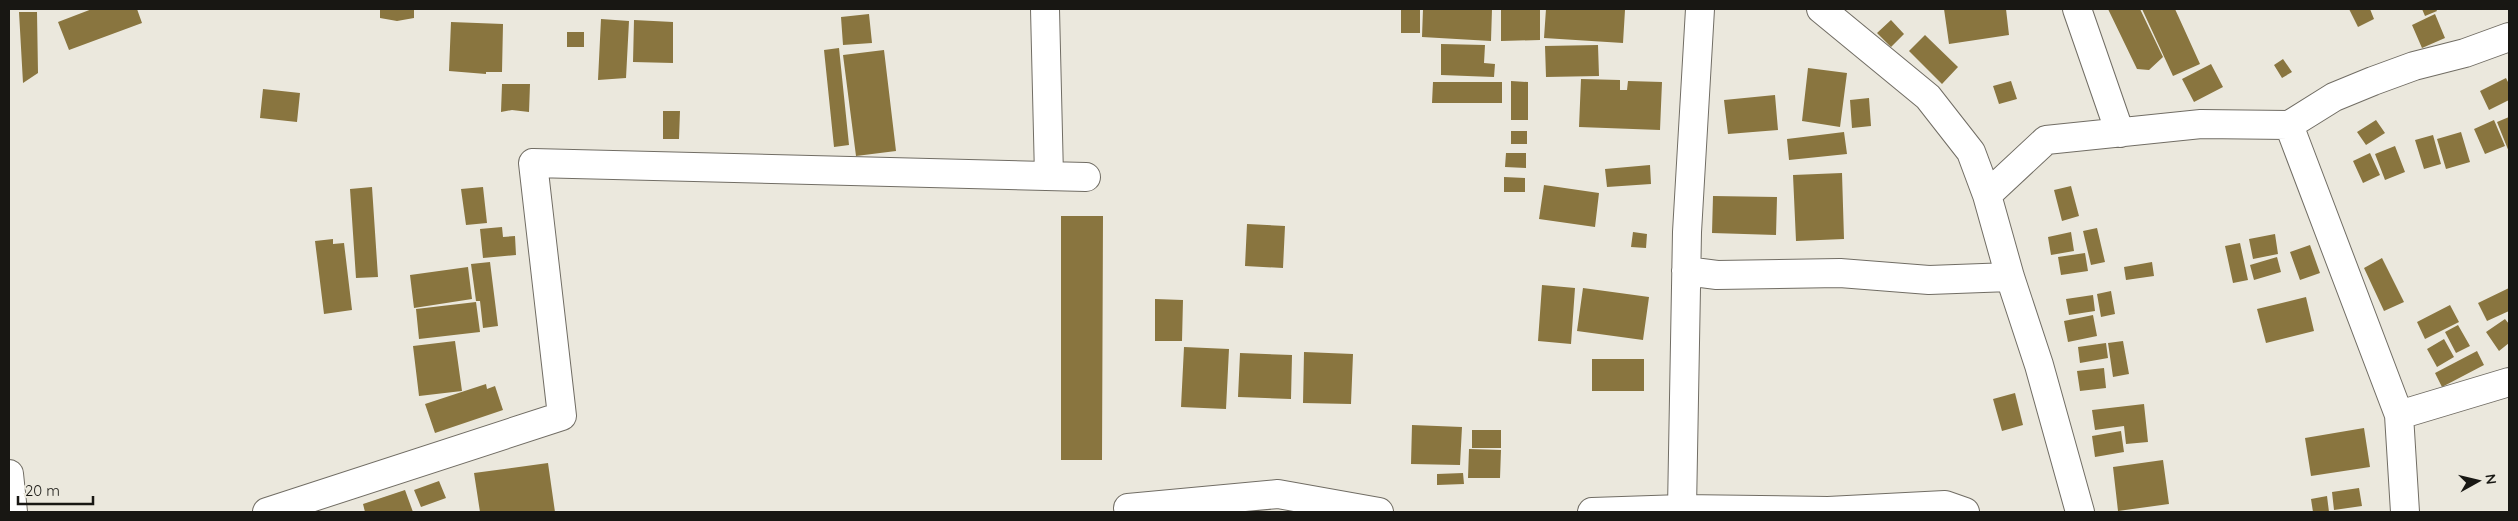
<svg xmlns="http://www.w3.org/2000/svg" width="2518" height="521" viewBox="0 0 2518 521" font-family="Quicksand,sans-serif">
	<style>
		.building { fill: #89753f }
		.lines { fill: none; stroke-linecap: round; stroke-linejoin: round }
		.street-casing { stroke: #716d64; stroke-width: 30 }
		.secondary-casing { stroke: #716d64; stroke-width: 30 }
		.street { stroke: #fff; stroke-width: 28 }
		.secondary { stroke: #fff; stroke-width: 28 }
	</style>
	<rect width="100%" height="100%" fill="#ebe8dd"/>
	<path class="building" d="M 92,9 L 137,9 L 142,23 L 69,50 L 58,22 Z
		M 380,9 L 414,9 L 414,18 L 397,21 L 380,18 Z
		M 1401,9 L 1420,9 L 1420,33 L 1401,33 Z
		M 1423,9 L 1492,9 L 1491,41 L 1422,37 Z
		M 1501,9 L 1540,9 L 1540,40 L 1501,41 Z
		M 1546,9 L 1625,10 L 1623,43 L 1544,38 Z
		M 1944,9 L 2006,9 L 2009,35 L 1949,44 Z
		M 2108,9 L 2140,9 L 2163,57 L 2149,70 L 2137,69 Z
		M 2142,9 L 2175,9 L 2200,64 L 2173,76 Z
		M 2349,9 L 2370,9 L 2374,19 L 2358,27 Z
		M 2422,9 L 2436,9 L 2437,11 L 2425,16 Z
		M 19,12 L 37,12 L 38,73 L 23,83 Z
		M 869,14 L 872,43 L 843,45 L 841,17 Z
		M 2435,14 L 2445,38 L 2422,48 L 2412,25 Z
		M 601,19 L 629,21 L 626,78 L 598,80 Z
		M 634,20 L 673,22 L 673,63 L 633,62 Z
		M 1891,20 L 1904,34 L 1891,47 L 1877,33 Z
		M 451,22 L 503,24 L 502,72 L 486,72 L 486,74 L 449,71 Z
		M 567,32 L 584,32 L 584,47 L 567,47 Z
		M 1925,35 L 1958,67 L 1942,84 L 1909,51 Z
		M 1441,44 L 1485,45 L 1484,63 L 1495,64 L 1494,77 L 1441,75 Z
		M 1598,45 L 1599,76 L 1546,77 L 1545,46 Z
		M 839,48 L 849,145 L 834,147 L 824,50 Z
		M 884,50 L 896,151 L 856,156 L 843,55 Z
		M 2283,59 L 2292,72 L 2282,78 L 2274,65 Z
		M 2211,64 L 2223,87 L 2194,102 L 2182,79 Z
		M 1808,68 L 1847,73 L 1840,127 L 1802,121 Z
		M 2506,78 L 2509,84 L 2509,100 L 2489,110 L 2480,91 Z
		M 1581,79 L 1620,80 L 1620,90 L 1627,90 L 1628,81 L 1662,82 L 1660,130 L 1579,127 Z
		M 1511,81 L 1528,82 L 1528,120 L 1511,120 Z
		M 2011,81 L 2017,99 L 1999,104 L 1993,86 Z
		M 1433,82 L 1502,82 L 1502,103 L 1432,103 Z
		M 502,84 L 530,84 L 529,112 L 512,110 L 501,112 Z
		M 263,89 L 300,93 L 297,122 L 260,118 Z
		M 1775,95 L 1778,130 L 1728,134 L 1724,100 Z
		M 1869,98 L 1871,126 L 1852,128 L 1850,100 Z
		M 663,111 L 680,111 L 679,139 L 663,139 Z
		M 2509,117 L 2509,152 L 2497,122 Z
		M 2376,120 L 2385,133 L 2366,145 L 2357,132 Z
		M 2494,120 L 2505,146 L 2485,154 L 2474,129 Z
		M 1511,131 L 1527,131 L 1527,144 L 1511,144 Z
		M 1844,132 L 1847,154 L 1789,160 L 1787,139 Z
		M 2461,132 L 2470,162 L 2446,169 L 2437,139 Z
		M 2433,135 L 2441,164 L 2424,169 L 2415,140 Z
		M 2395,146 L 2405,172 L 2385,180 L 2375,154 Z
		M 1506,153 L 1526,153 L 1526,168 L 1505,167 Z
		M 2370,153 L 2380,175 L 2363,183 L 2353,161 Z
		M 1650,165 L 1651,184 L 1607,187 L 1605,169 Z
		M 1842,173 L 1844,239 L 1796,241 L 1793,175 Z
		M 1504,177 L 1525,178 L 1525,192 L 1504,192 Z
		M 1544,185 L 1599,193 L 1595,227 L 1539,219 Z
		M 2071,186 L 2079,216 L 2062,221 L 2054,190 Z
		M 372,187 L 378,277 L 356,278 L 350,189 Z
		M 483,187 L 487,223 L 466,225 L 461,189 Z
		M 1713,196 L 1777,197 L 1776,235 L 1712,233 Z
		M 1061,216 L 1103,216 L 1102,460 L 1061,460 Z
		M 1247,224 L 1285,226 L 1283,268 L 1245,266 Z
		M 502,227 L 503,237 L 515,236 L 516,255 L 483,258 L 480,229 Z
		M 2097,228 L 2105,262 L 2091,265 L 2083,231 Z
		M 1633,232 L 1647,234 L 1646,248 L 1631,247 Z
		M 2071,232 L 2074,251 L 2051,255 L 2048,237 Z
		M 2275,234 L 2278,254 L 2253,259 L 2249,239 Z
		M 333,239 L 333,244 L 344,243 L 352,310 L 324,314 L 315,241 Z
		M 2240,243 L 2248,280 L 2233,283 L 2225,246 Z
		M 2310,245 L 2320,273 L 2300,280 L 2290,252 Z
		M 2085,253 L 2088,271 L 2061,275 L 2058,257 Z
		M 2277,257 L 2281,272 L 2254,280 L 2250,265 Z
		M 2382,258 L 2404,302 L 2384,311 L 2364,268 Z
		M 490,262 L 498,326 L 483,328 L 480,301 L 476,301 L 471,264 Z
		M 2152,262 L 2154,276 L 2126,280 L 2124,267 Z
		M 468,267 L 472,299 L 414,308 L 410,275 Z
		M 1542,285 L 1575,288 L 1571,344 L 1538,341 Z
		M 1583,288 L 1649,297 L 1643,340 L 1577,331 Z
		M 2509,288 L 2509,311 L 2487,321 L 2478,303 Z
		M 2111,291 L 2115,314 L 2101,317 L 2097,294 Z
		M 2093,295 L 2095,311 L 2069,315 L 2066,299 Z
		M 2306,297 L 2314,331 L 2266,343 L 2257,309 Z
		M 1155,299 L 1183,300 L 1182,341 L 1155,341 Z
		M 476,302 L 480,332 L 419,339 L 416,309 Z
		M 2450,305 L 2459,322 L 2425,339 L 2417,322 Z
		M 2093,315 L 2097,336 L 2068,342 L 2064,321 Z
		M 2505,319 L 2509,324 L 2509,343 L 2499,351 L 2486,332 Z
		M 2458,325 L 2470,346 L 2456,353 L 2445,332 Z
		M 2444,339 L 2454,357 L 2437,367 L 2427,349 Z
		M 455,341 L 462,391 L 419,396 L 413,346 Z
		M 2123,341 L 2129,374 L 2113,377 L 2108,343 Z
		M 2106,343 L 2108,358 L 2080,363 L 2078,347 Z
		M 1184,347 L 1229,349 L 1226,409 L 1181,407 Z
		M 2477,351 L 2484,365 L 2442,387 L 2435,373 Z
		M 1304,352 L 1353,354 L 1351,404 L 1303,403 Z
		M 1240,353 L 1292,355 L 1291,399 L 1238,397 Z
		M 1592,359 L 1644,359 L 1644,391 L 1592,391 Z
		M 2104,368 L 2106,388 L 2080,391 L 2077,371 Z
		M 486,384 L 487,389 L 495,386 L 503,410 L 435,433 L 425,404 Z
		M 2015,393 L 2023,425 L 2002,431 L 1993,399 Z
		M 2144,404 L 2148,442 L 2126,444 L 2124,426 L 2095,430 L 2092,410 Z
		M 1412,425 L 1462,427 L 1460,465 L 1411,464 Z
		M 2364,428 L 2370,467 L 2311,476 L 2305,438 Z
		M 1472,430 L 1501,430 L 1501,448 L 1472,448 Z
		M 2121,431 L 2124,452 L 2095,457 L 2092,436 Z
		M 1469,449 L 1501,450 L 1500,478 L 1468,478 Z
		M 2163,460 L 2169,504 L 2118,511 L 2113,467 Z
		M 548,463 L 555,512 L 480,512 L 474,473 Z
		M 1463,473 L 1464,484 L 1437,485 L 1437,474 Z
		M 439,481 L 446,498 L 421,507 L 414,490 Z
		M 2359,488 L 2362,506 L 2334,510 L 2332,492 Z
		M 405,490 L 413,512 L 365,512 L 363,504 Z
		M 2327,496 L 2329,512 L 2313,512 L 2311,499 Z"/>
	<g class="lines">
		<g class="street-casing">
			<path id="street" d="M 1045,9 L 1049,176
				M 1821,9 L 1928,97 L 1971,152 L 1987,195 L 2010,277 L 2039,365 L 2080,512
				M 2077,9 L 2120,133
				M 2289,125 L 2399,415 L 2405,512
				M 1987,195 L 2046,140 L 2201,124 L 2289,125 L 2334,97 L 2373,81 L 2414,66 L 2465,53 L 2509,37
				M 1686,271 L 1717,275 L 1840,273 L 1929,280 L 2010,277
				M 2399,415 L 2509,382
				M 1128,508 L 1278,494 L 1379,512
				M 1682,509 L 1687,232 L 1700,9
				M 267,512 L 562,416 L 533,163 L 1086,177
				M 1592,512 L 1682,509 L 1828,511 L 1945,505 L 1965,512"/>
		</g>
		<g class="secondary-casing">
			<path id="secondary" d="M 9,474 L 13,512"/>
		</g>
		<use href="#street" class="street"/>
		<use href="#secondary" class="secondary"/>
	</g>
	<rect width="2518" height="521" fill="none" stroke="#181713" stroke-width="20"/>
	<g transform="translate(2478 481) rotate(82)" stroke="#ebe8dd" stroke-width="4" paint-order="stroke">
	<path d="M0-4L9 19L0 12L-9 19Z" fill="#181713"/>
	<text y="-8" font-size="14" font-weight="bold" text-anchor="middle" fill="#181713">N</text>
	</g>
	<path d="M18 496v8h75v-8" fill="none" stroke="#181713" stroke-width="2.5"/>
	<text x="25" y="496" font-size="15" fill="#181713" stroke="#ebe8dd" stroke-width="4" paint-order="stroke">20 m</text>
</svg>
